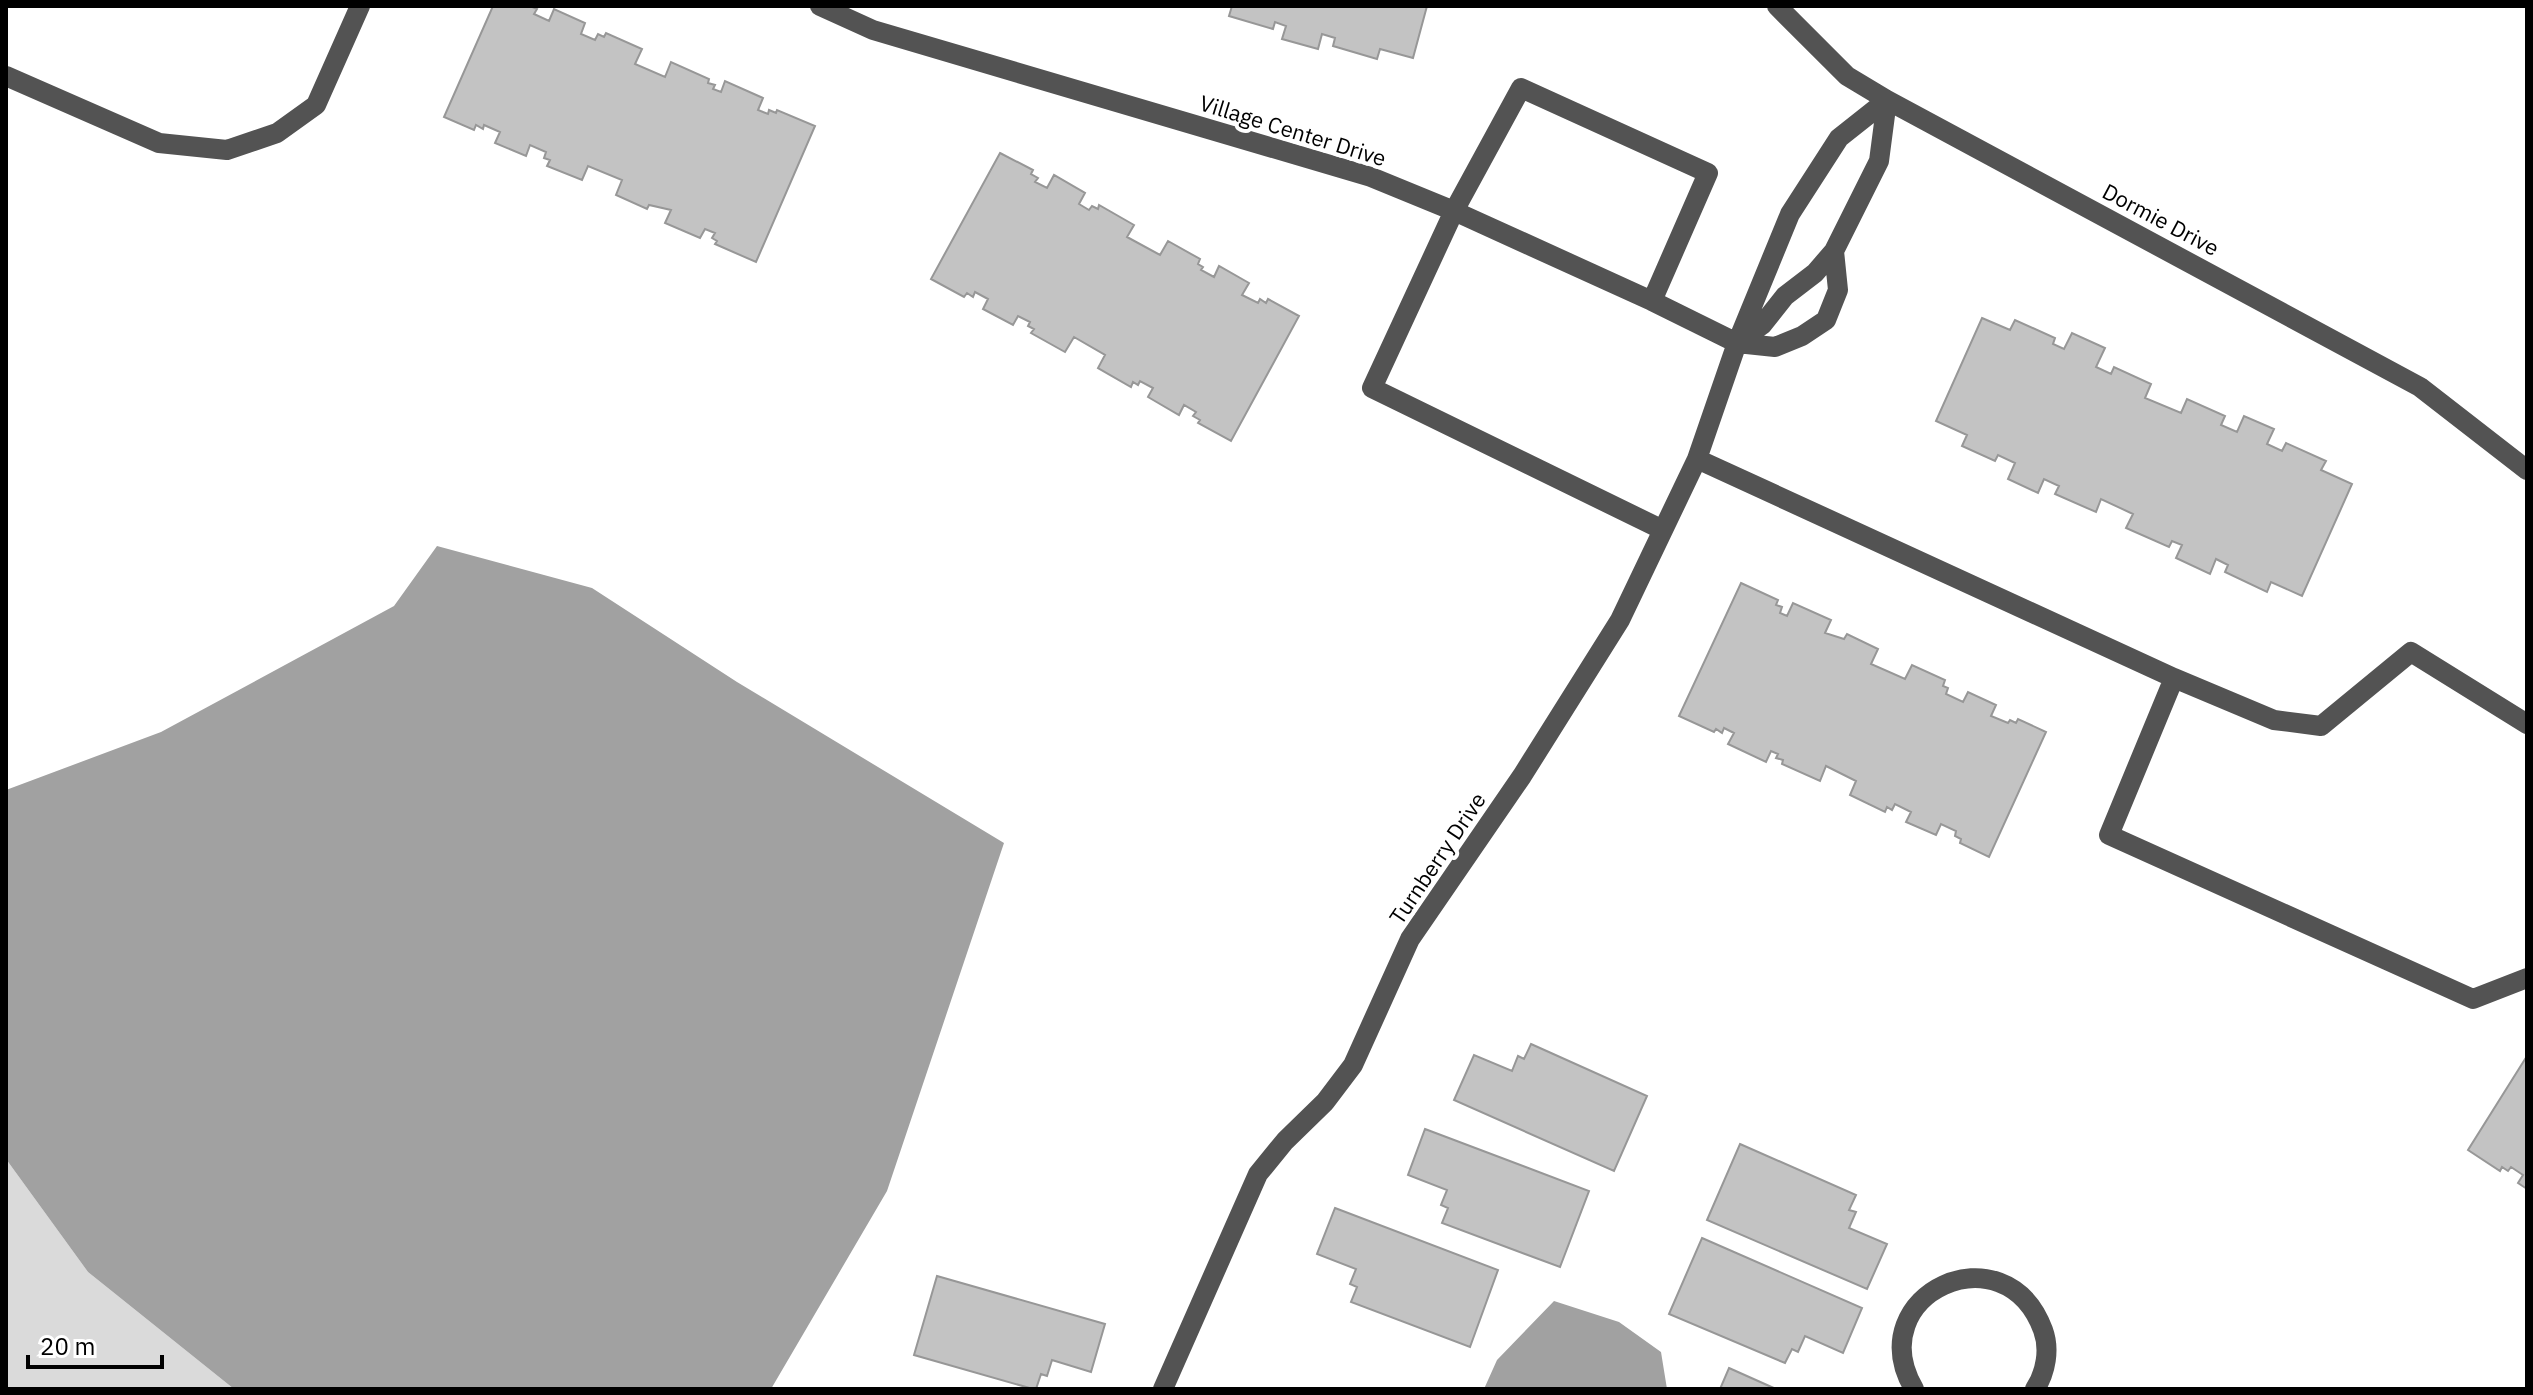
<svg xmlns="http://www.w3.org/2000/svg" width="2533" height="1395" viewBox="0 0 2533 1395" font-family="'IBM Plex Sans',sans-serif">
	<style>
		.green { fill: #dadada }
		.water { fill: #a1a1a1 }
		.building { fill: #c3c3c3; stroke: #979797; stroke-width: 2 }
		.lines { fill: none; stroke-linecap: round; stroke-linejoin: round }
		.minor { stroke: #535353; stroke-width: 20 }
		.labels { text-anchor: middle; dominant-baseline: central; stroke-width: 8; stroke-linejoin: round; paint-order: stroke }
		.street-label { font-size: 22px; fill: #000; stroke: #fff }
	</style>
	<rect width="100%" height="100%" fill="#fff"/>
	<path class="green" d="M 6,1159 L 88,1272 L 234,1389 L 6,1389 Z"/>
	<path class="water" d="M 437,546 L 592,588 L 737,682 L 1004,843 L 887,1191 L 771,1389 L 234,1389 L 88,1272 L 6,1159 L 6,790 L 161,732 L 394,606 Z
		M 1554,1301 L 1619,1322 L 1661,1352 L 1667,1389 L 1484,1389 L 1497,1360 Z"/>
	<path class="building" d="M 493,6 L 530,6 L 537,9 L 534,14 L 549,21 L 554,9 L 585,23 L 581,34 L 595,40 L 598,34 L 604,37 L 606,33 L 642,49 L 635,64 L 665,77 L 671,62 L 709,79 L 708,83 L 715,85 L 713,89 L 721,92 L 725,81 L 763,98 L 758,110 L 768,114 L 769,110 L 776,113 L 777,110 L 815,126 L 756,262 L 715,244 L 717,241 L 712,238 L 715,233 L 705,229 L 700,238 L 665,223 L 671,210 L 649,205 L 647,209 L 616,195 L 622,180 L 588,166 L 582,180 L 547,166 L 550,160 L 544,158 L 546,152 L 530,145 L 526,156 L 495,143 L 500,132 L 484,125 L 483,129 L 476,125 L 474,130 L 444,117 Z
		M 1232,6 L 1427,6 L 1413,58 L 1380,49 L 1377,59 L 1333,46 L 1335,38 L 1322,34 L 1318,49 L 1282,39 L 1286,26 L 1275,22 L 1273,29 L 1229,16 Z
		M 1000,153 L 1033,170 L 1031,174 L 1038,178 L 1035,182 L 1047,188 L 1054,175 L 1085,193 L 1079,204 L 1089,210 L 1092,206 L 1098,209 L 1099,205 L 1134,225 L 1127,237 L 1160,255 L 1168,241 L 1200,259 L 1198,264 L 1203,267 L 1201,270 L 1214,277 L 1219,266 L 1249,283 L 1242,295 L 1258,303 L 1260,299 L 1266,303 L 1268,299 L 1299,316 L 1231,441 L 1198,423 L 1200,420 L 1193,416 L 1196,412 L 1184,405 L 1179,415 L 1148,397 L 1153,388 L 1140,381 L 1138,385 L 1133,382 L 1131,387 L 1098,368 L 1105,355 L 1074,337 L 1065,352 L 1031,333 L 1034,329 L 1028,326 L 1030,322 L 1018,316 L 1013,325 L 983,309 L 988,299 L 975,292 L 973,297 L 967,293 L 964,297 L 931,279 Z
		M 1982,318 L 2010,330 L 2015,320 L 2055,338 L 2053,344 L 2064,349 L 2072,333 L 2105,348 L 2096,367 L 2111,374 L 2114,367 L 2151,384 L 2145,398 L 2181,413 L 2187,399 L 2225,416 L 2221,425 L 2237,432 L 2244,416 L 2274,429 L 2267,444 L 2282,451 L 2286,443 L 2326,461 L 2321,470 L 2352,484 L 2302,596 L 2271,582 L 2267,592 L 2225,572 L 2228,565 L 2216,559 L 2210,574 L 2176,558 L 2182,545 L 2172,541 L 2169,547 L 2126,528 L 2133,514 L 2101,499 L 2096,512 L 2055,494 L 2059,486 L 2044,479 L 2038,493 L 2008,479 L 2015,463 L 1998,455 L 1995,461 L 1962,446 L 1967,435 L 1936,421 Z
		M 1741,583 L 1778,600 L 1776,605 L 1782,607 L 1780,613 L 1787,616 L 1793,603 L 1831,620 L 1825,633 L 1844,639 L 1847,634 L 1878,649 L 1871,664 L 1905,679 L 1912,665 L 1945,680 L 1943,686 L 1948,688 L 1946,694 L 1963,702 L 1968,692 L 1996,705 L 1991,716 L 2008,723 L 2010,720 L 2016,723 L 2018,719 L 2046,732 L 1989,857 L 1960,843 L 1961,839 L 1955,836 L 1956,831 L 1941,824 L 1936,835 L 1906,822 L 1911,812 L 1895,804 L 1892,810 L 1887,807 L 1885,812 L 1850,795 L 1856,781 L 1826,766 L 1820,781 L 1782,764 L 1783,760 L 1776,758 L 1778,754 L 1771,751 L 1766,762 L 1728,744 L 1734,733 L 1724,728 L 1722,733 L 1716,729 L 1714,732 L 1679,716 Z
		M 1531,1044 L 1647,1096 L 1614,1171 L 1454,1100 L 1474,1055 L 1512,1071 L 1518,1056 L 1524,1059 Z
		M 2527,1056 L 2527,1189 L 2518,1183 L 2523,1175 L 2511,1167 L 2508,1171 L 2502,1167 L 2500,1171 L 2468,1150 Z
		M 1425,1129 L 1589,1191 L 1560,1267 L 1442,1223 L 1448,1208 L 1441,1205 L 1447,1190 L 1408,1175 Z
		M 1740,1144 L 1856,1195 L 1849,1210 L 1856,1212 L 1849,1228 L 1887,1244 L 1867,1289 L 1707,1220 Z
		M 1335,1208 L 1498,1270 L 1470,1347 L 1351,1302 L 1357,1287 L 1350,1284 L 1356,1269 L 1317,1254 Z
		M 1702,1238 L 1862,1308 L 1843,1353 L 1805,1336 L 1798,1352 L 1792,1349 L 1785,1363 L 1669,1314 Z
		M 937,1276 L 1105,1324 L 1091,1372 L 1052,1360 L 1047,1376 L 1041,1374 L 1036,1389 L 1033,1389 L 914,1355 Z
		M 1729,1368 L 1776,1389 L 1720,1389 Z"/>
	<g class="lines">
		<path class="minor" d="M 820,6 L 873,30 L 1371,177 L 1454,211 L 1652,301 L 1737,343 L 1775,347 L 1802,336 L 1826,320 L 1838,290 L 1834,251
			M 1777,6 L 1847,76 L 1887,100 L 2420,387 L 2527,470
			M 6,76 L 159,143 L 227,150 L 277,133 L 316,105 L 360,6
			M 1652,301 L 1708,173 L 1521,88 L 1454,211 L 1372,388 L 1663,530
			M 1737,343 L 1762,325 L 1785,296 L 1815,273 L 1834,251 L 1879,161 L 1887,100
			M 1697,459 L 2174,678 L 2274,720 L 2321,726 L 2411,652 L 2527,724
			M 2174,678 L 2109,835 L 2473,999 L 2527,978
			M 1163,1389 L 1258,1174 L 1285,1141 L 1325,1102 L 1353,1065 L 1410,939 L 1522,776 L 1620,620 L 1697,459 L 1737,343 L 1790,214 L 1839,138 L 1887,100
			M 1914,1389 C 1859,1294 2005,1227 2043,1330 C 2050,1349 2046,1372 2035,1389"/>
	</g>
	<g class="labels">
		<g class="street-label">
			<text transform="translate(1293 130) rotate(17)">Village Center Drive</text>
			<text transform="translate(2161 219) rotate(28)">Dormie Drive</text>
			<text transform="translate(1437 858) rotate(-56)">Turnberry Drive</text>
		</g>
	</g>
	<rect width="2533" height="1395" fill="none" stroke="#000000" stroke-width="16"/>
	<path d="M28 1355v12h134v-12" fill="none" stroke="#000000" stroke-width="4"/>
	<text x="40" y="1355" font-size="24" fill="#000000" stroke="#ffffff" stroke-width="6" paint-order="stroke">20 m</text>
</svg>
